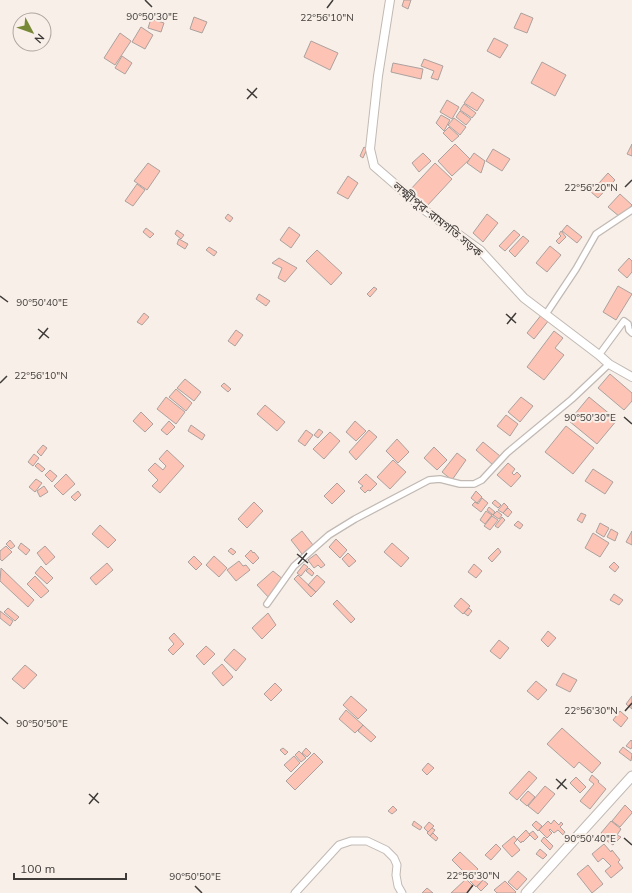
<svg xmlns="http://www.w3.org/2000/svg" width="632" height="893" viewBox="0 0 632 893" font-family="Mulish,'Noto Sans Bengali',sans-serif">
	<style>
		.building { fill: #fdc3b5; stroke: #aca19e }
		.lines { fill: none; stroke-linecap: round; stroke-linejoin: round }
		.minor-casing { stroke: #c1b9b3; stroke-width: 8 }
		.tertiary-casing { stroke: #c1b9b3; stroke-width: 9 }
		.secondary-casing { stroke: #c1b9b3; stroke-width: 10 }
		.primary-casing { stroke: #c1b9b3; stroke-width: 11 }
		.minor { stroke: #fff; stroke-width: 5.5 }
		.tertiary { stroke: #fff; stroke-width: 7 }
		.secondary { stroke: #fff; stroke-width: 8 }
		.primary { stroke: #fff; stroke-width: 9 }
		.ticks { fill: none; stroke: #3f3b39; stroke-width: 1.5 }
		.labels { text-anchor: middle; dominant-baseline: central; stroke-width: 4; stroke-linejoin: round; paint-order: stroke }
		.street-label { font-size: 12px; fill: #3f3b39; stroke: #f8efe8 }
		.ticks-label { font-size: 10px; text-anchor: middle; fill: #3f3b39; stroke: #f8efe8; stroke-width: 4; stroke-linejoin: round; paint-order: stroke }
	</style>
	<rect width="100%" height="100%" fill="#f8efe8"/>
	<path class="building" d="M 404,0 L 411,0 L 408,9 L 402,6 Z
		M 521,13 L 533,18 L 527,33 L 514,28 Z
		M 194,17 L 207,22 L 202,33 L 190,29 Z
		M 151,19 L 164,23 L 161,32 L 148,28 Z
		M 141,27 L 153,35 L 145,49 L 132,42 Z
		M 120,33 L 131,41 L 115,65 L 104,58 Z
		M 494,38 L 508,45 L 500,58 L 487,51 Z
		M 311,41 L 338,53 L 330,70 L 304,57 Z
		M 122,56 L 132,63 L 125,74 L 115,68 Z
		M 424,59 L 443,66 L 438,80 L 431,78 L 434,71 L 421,66 Z
		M 542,62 L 566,75 L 555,96 L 531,83 Z
		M 393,63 L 423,69 L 421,79 L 391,72 Z
		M 472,92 L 484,100 L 477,111 L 464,103 Z
		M 447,100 L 459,107 L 452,119 L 440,112 Z
		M 464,104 L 476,113 L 472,118 L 460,110 Z
		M 460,111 L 471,119 L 466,125 L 456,117 Z
		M 441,115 L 450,120 L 444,131 L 436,123 Z
		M 454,118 L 466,127 L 460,135 L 448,125 Z
		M 449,127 L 459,136 L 452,142 L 443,133 Z
		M 455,144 L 470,159 L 452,176 L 438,161 Z
		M 632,144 L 632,156 L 627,154 Z
		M 364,147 L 367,149 L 363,158 L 360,156 Z
		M 493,149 L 510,159 L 502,171 L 486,161 Z
		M 423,153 L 431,161 L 419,172 L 412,163 Z
		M 474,153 L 485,161 L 481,173 L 467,163 Z
		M 148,163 L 160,171 L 147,190 L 134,181 Z
		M 435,163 L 452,179 L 426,207 L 409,191 Z
		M 608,173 L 615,180 L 598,198 L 591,192 Z
		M 348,176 L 358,183 L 348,199 L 337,193 Z
		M 137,184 L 145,190 L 133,206 L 125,201 Z
		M 620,194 L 632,205 L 620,217 L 608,207 Z
		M 228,214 L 233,218 L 230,222 L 225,218 Z
		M 487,214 L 498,223 L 483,242 L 473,233 Z
		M 567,225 L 582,237 L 577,243 L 562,231 Z
		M 289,227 L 300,235 L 291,248 L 280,240 Z
		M 146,228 L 154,234 L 150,238 L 143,232 Z
		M 177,230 L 184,235 L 181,239 L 175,234 Z
		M 514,230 L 520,235 L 505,251 L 499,246 Z
		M 561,231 L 566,237 L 559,244 L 556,241 L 561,236 L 559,234 Z
		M 523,236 L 529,241 L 515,257 L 509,251 Z
		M 179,239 L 188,244 L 185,249 L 177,244 Z
		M 550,246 L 561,255 L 547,272 L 536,263 Z
		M 209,247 L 217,252 L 214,256 L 206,250 Z
		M 317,250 L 342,273 L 331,285 L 306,261 Z
		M 279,258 L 297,268 L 285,282 L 278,278 L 282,268 L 272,263 Z
		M 629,258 L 632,261 L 632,272 L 627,278 L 618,270 Z
		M 618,286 L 632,294 L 616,320 L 603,312 Z
		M 374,287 L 377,289 L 370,297 L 367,294 Z
		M 259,294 L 270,301 L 266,306 L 256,299 Z
		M 144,313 L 149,317 L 142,325 L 137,322 Z
		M 542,314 L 549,320 L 534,339 L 527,333 Z
		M 236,330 L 243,335 L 235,346 L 228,341 Z
		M 554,331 L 563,338 L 555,348 L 564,355 L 544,380 L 527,367 Z
		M 610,374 L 632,393 L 632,401 L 624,410 L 598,388 Z
		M 185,379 L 201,392 L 194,401 L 177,388 Z
		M 224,383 L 231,389 L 228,392 L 221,386 Z
		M 176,389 L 192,403 L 186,411 L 169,397 Z
		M 166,397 L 185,412 L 176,424 L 157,409 Z
		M 521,397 L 533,406 L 520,422 L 508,412 Z
		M 589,397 L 617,420 L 597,444 L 569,421 Z
		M 265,405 L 285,422 L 277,431 L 257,414 Z
		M 141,412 L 153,424 L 145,432 L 133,421 Z
		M 506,415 L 518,424 L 510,436 L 497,426 Z
		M 169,421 L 175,427 L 167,435 L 161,430 Z
		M 355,421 L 366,431 L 356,441 L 346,432 Z
		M 191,425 L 205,435 L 202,440 L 188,431 Z
		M 566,426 L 594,448 L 573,474 L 545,452 Z
		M 319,429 L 323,432 L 318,438 L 314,435 Z
		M 306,430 L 313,435 L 305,446 L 298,441 Z
		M 369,430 L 377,437 L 356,460 L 349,452 Z
		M 330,432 L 340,441 L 324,459 L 313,449 Z
		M 397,439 L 409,452 L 398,463 L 386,451 Z
		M 483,442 L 500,456 L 493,465 L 476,450 Z
		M 43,445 L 47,448 L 41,456 L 37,452 Z
		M 434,447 L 447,460 L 437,470 L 424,458 Z
		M 167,450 L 184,466 L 160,493 L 152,486 L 158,480 L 148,470 L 155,463 L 163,470 L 166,466 L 159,459 Z
		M 457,453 L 466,460 L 452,480 L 442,472 Z
		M 34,454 L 39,458 L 33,466 L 28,462 Z
		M 393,460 L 406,472 L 390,489 L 377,477 Z
		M 38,463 L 45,469 L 42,472 L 35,466 Z
		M 508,463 L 515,469 L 512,473 L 514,475 L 517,472 L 521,476 L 511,487 L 497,475 Z
		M 593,469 L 613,482 L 605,494 L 585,481 Z
		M 50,470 L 57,476 L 52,482 L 45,475 Z
		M 66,474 L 75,484 L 63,495 L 54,486 Z
		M 366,474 L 377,484 L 370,491 L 368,490 L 365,493 L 360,488 L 363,486 L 358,482 Z
		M 36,479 L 42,483 L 35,492 L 29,487 Z
		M 337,483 L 345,491 L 332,504 L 324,496 Z
		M 44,486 L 48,492 L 40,497 L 37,491 Z
		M 78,491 L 81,495 L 75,501 L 71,497 Z
		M 476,491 L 482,497 L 477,503 L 471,498 Z
		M 482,498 L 488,503 L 481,512 L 472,505 L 475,502 L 478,504 Z
		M 495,500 L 501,505 L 498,508 L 492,503 Z
		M 254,502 L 263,511 L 247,528 L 238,519 Z
		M 504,503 L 508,507 L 503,513 L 498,510 Z
		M 489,507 L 495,512 L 493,515 L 487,510 Z
		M 508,508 L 512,512 L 508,517 L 503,513 Z
		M 486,511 L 492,515 L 485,524 L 480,520 Z
		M 497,511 L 502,515 L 499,519 L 493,515 Z
		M 581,513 L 586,515 L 582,523 L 577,520 Z
		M 492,516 L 498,520 L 490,530 L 484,526 Z
		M 502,517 L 505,520 L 498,528 L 495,526 Z
		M 518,521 L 523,525 L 520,529 L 514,525 Z
		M 600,523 L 609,528 L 604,537 L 596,532 Z
		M 100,525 L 116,540 L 108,548 L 92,534 Z
		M 611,529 L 618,533 L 615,541 L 607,537 Z
		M 302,531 L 313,545 L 302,554 L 291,540 Z
		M 632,531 L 632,545 L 626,542 Z
		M 593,533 L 609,543 L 600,557 L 585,548 Z
		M 336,539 L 347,550 L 340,558 L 329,547 Z
		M 10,540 L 15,546 L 11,549 L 6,544 Z
		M 21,543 L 30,550 L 26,555 L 18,548 Z
		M 392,543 L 409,558 L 401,567 L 384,552 Z
		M 6,546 L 12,552 L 2,561 L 0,559 L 0,551 Z
		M 45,546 L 55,557 L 46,565 L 37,553 Z
		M 231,548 L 236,552 L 233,555 L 228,551 Z
		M 498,548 L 501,552 L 492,562 L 488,558 Z
		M 251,550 L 253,553 L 254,552 L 259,558 L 253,564 L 245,556 Z
		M 348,553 L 356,561 L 349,567 L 342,559 Z
		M 316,554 L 325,565 L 321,568 L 318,565 L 314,568 L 308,560 Z
		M 194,556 L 202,564 L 196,570 L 188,562 Z
		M 214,556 L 227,568 L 219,577 L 206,565 Z
		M 239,561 L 243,566 L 246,565 L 250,570 L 236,581 L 227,570 Z
		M 614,562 L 619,567 L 615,572 L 609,567 Z
		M 107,563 L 113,570 L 96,585 L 90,578 Z
		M 304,564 L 308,567 L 301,576 L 297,573 Z
		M 474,564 L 482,571 L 476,578 L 468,572 Z
		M 41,566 L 53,578 L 47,584 L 35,573 Z
		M 1,568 L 34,600 L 28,607 L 0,581 Z
		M 309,568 L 314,573 L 312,576 L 306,571 Z
		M 273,571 L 284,580 L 270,599 L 257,585 Z
		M 298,575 L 316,592 L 311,597 L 294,579 Z
		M 317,575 L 325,582 L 316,592 L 308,585 Z
		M 35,576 L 49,591 L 41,598 L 27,584 Z
		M 614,594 L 623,600 L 619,605 L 610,600 Z
		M 461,598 L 470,606 L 463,614 L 454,606 Z
		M 337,600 L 355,619 L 351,623 L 333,604 Z
		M 8,608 L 19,617 L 15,621 L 4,612 Z
		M 469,608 L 472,611 L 468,616 L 464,613 Z
		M 0,611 L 13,621 L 10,626 L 0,618 Z
		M 268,613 L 276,625 L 262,639 L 252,628 Z
		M 548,631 L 556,638 L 548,647 L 541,640 Z
		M 174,633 L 184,644 L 173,655 L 168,650 L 174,644 L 169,638 Z
		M 499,640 L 509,648 L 500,659 L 490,651 Z
		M 206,646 L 215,654 L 204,665 L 196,656 Z
		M 234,649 L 246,659 L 236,671 L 224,660 Z
		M 222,664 L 233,677 L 223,686 L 212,673 Z
		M 25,665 L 37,675 L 24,689 L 12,679 Z
		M 563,673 L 577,680 L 570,692 L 556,685 Z
		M 536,681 L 547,690 L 538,700 L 527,691 Z
		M 275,683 L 282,690 L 271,701 L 264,694 Z
		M 351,696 L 367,710 L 358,719 L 343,705 Z
		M 632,696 L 632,709 L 626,704 Z
		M 346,710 L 363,725 L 355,733 L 339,719 Z
		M 620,711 L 628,718 L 621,727 L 613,720 Z
		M 363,725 L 376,737 L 371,742 L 358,731 Z
		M 562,728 L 601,763 L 592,773 L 579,762 L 574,768 L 547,744 Z
		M 631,740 L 632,741 L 632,747 L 631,749 L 626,746 Z
		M 623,747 L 632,754 L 631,761 L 619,752 Z
		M 283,748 L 288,752 L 285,755 L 280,750 Z
		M 306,748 L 311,753 L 307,757 L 302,753 Z
		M 299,751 L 306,758 L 301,762 L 295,755 Z
		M 314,753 L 323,762 L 295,790 L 286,781 Z
		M 294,756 L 300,763 L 291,772 L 284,765 Z
		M 428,763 L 434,768 L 427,775 L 422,770 Z
		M 529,771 L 537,778 L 517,800 L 509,793 Z
		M 592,775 L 599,781 L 598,782 L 606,789 L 590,809 L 580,801 L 594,784 L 589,780 Z
		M 576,777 L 586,787 L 580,793 L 570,783 Z
		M 545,786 L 555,794 L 538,814 L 528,806 Z
		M 528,791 L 535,797 L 527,806 L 520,800 Z
		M 625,805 L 632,812 L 632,813 L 620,827 L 612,821 Z
		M 393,806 L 397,810 L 392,814 L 388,811 Z
		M 554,820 L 559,825 L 561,822 L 563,824 L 560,827 L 565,832 L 563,835 L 558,830 L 554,833 L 550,829 L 549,830 L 552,833 L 547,838 L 539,830 L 548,821 L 551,824 Z
		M 414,821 L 422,827 L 420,830 L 412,825 Z
		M 536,821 L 542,826 L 538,831 L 532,825 Z
		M 611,821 L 621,829 L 617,835 L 621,837 L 613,845 L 607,841 L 611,837 L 606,833 L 604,836 L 601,833 Z
		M 429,822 L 434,826 L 428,832 L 424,828 Z
		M 432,828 L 435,830 L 430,836 L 427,833 Z
		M 526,830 L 530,835 L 523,842 L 522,841 L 521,843 L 517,839 Z
		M 533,831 L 538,837 L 535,840 L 529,834 Z
		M 433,833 L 438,838 L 436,841 L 430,836 Z
		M 514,836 L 517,840 L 514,843 L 520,850 L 512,857 L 502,846 Z
		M 544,837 L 553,846 L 550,850 L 541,841 Z
		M 496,844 L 501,849 L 491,860 L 485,855 Z
		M 604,844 L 611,852 L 612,850 L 620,860 L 618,862 L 623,868 L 611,878 L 605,871 L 611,866 L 603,858 L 598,862 L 592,854 Z
		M 540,849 L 547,855 L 543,859 L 536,854 Z
		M 460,852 L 478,869 L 470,878 L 452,860 Z
		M 588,865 L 603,884 L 592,893 L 577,874 Z
		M 480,871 L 486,877 L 476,887 L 470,881 Z
		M 518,871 L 527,879 L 517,890 L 508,882 Z
		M 466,879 L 473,886 L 466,893 L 451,893 Z
		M 483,880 L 488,884 L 481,891 L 477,887 Z
		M 505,881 L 516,892 L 515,893 L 497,893 L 494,890 Z
		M 427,888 L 433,893 L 422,893 Z"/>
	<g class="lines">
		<g class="minor-casing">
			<path id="minor" d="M 546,314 L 576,269 L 596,234 L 632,210
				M 599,355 L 624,321 L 628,324 L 629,330 L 632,333
				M 267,604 L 294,566 L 329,535 L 355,519 L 429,480 L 440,479 L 460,484 L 474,484 L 482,480 L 507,453 L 572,399 L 609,364"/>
		</g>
		<g class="tertiary-casing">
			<path id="tertiary" d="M 295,893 L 339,845 L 351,841 L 367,841 L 386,850 L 394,858 L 397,865 L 396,875 L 398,886 L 402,893"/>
		</g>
		<g class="secondary-casing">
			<path id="secondary" d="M 390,0 L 378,76 L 370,149 L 374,166 L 426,211 L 480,250 L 524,298 L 599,355 L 609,364 L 632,377"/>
		</g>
		<g class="primary-casing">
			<path id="primary" d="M 526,893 L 632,776"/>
		</g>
		<use href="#minor" class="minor"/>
		<use href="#tertiary" class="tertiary"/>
		<use href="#secondary" class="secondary"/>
		<use href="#primary" class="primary"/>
	</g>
	<path class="ticks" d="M 145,0 L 152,7M 327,8 L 333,0M 247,89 L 257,98M 247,99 L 257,88M 625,187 L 632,180M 0,296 L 8,302M 506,314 L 516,323M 507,324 L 516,313M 38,329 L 49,338M 39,339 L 48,328M 0,383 L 7,376M 624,417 L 632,424M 297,554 L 308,563M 298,564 L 307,553M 625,711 L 632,703M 0,717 L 8,724M 556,779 L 567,789M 557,789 L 566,779M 89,794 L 99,803M 89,804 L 98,793M 624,838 L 632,845M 195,886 L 202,893M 467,893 L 473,885"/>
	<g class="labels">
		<g class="street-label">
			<text transform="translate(438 219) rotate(39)">লক্ষ্মীপুর-রামগতি সড়ক</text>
		</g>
	</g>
	<g class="ticks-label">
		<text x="152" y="20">90°50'30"E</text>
		<text x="327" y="21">22°56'10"N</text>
		<text x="591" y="191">22°56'20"N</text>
		<text x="42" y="306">90°50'40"E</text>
		<text x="41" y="379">22°56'10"N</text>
		<text x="590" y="421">90°50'30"E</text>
		<text x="591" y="714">22°56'30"N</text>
		<text x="42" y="727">90°50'50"E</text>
		<text x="590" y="842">90°50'40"E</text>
		<text x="473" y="879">22°56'30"N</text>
		<text x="195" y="880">90°50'50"E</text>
	</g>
	<g transform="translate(32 32) rotate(131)"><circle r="19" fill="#f8efe8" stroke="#aea7a2"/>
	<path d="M0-3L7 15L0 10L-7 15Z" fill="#778837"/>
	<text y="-6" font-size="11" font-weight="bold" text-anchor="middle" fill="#3f3b39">N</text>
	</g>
	<path d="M14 873v6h112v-6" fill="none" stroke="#3f3b39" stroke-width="2"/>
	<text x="20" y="873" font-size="12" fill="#3f3b39" stroke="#f8efe8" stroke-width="3" paint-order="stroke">100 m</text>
</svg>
